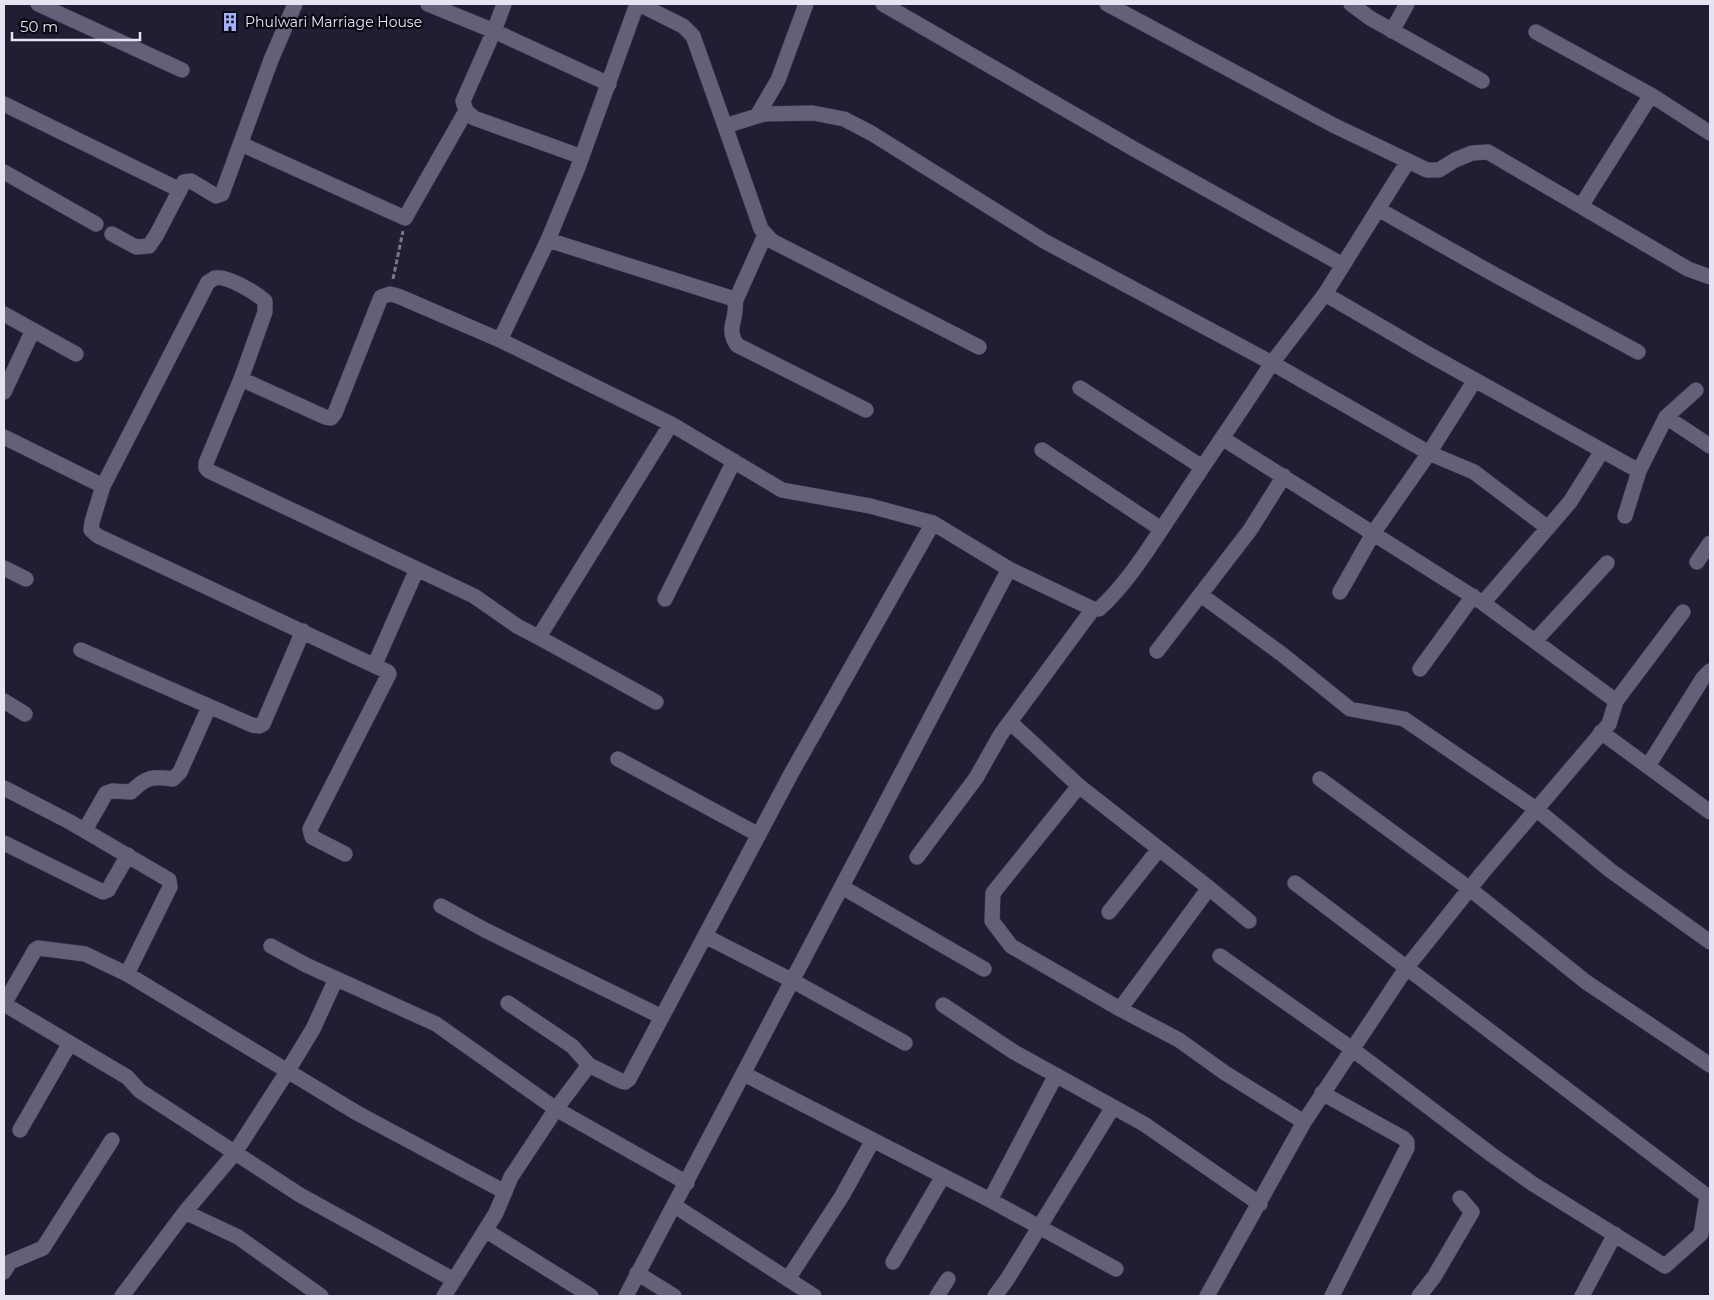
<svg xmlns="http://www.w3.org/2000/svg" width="1714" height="1300" viewBox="0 0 1714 1300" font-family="Montserrat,sans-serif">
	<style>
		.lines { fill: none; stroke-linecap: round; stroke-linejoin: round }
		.minor-casing { stroke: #3b384b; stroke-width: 16 }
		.path { stroke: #79778a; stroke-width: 3; stroke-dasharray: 5 2.5; stroke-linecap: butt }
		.minor { stroke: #63617a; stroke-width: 15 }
		.labels { text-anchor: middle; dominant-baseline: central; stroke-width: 4.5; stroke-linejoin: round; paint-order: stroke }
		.poi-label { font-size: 14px; fill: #e5e4f3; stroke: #0b0a13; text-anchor: start }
	</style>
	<rect width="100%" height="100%" fill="#211e34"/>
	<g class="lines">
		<g class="minor-casing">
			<path id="minor" d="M 38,4 L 182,70
				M 428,4 L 494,31 L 609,84
				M 504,4 L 494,31 L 463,101 L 466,111 L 474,118 L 582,157
				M 883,4 L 1134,149 L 1343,265
				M 1107,4 L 1333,125 L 1427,170 L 1439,170 L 1455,160 L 1472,153 L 1488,152 L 1688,269 L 1710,277
				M 1351,4 L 1370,18 L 1482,81
				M 1392,31 L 1407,4
				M 1536,32 L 1651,95 L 1710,133
				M 4,104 L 180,190
				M 757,116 L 778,80 L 806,4
				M 725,126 L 761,229 L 772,241 L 979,347
				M 241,144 L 405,218 L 466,111
				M 1408,161 L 1325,294 L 1428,354 L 1639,471
				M 4,172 L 96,224
				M 1581,206 L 1651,95
				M 1378,209 L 1497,276 L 1638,352
				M 112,234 L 136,247 L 149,246 L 157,234 L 184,182 L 191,181 L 216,196 L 222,194 L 271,60 L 295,4
				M 548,240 L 731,298 L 735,302 C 738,319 725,328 737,345 L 866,410
				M 1325,294 L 1272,363 L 1429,453 L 1474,472 L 1548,528
				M 735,302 L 765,235
				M 4,314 L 76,354
				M 500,340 L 548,240 L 577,170 L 637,4
				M 241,379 L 325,417 L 331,418 L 335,413 L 381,297 L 390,294 L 398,296 L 500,340 L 671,424 L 782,490 L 870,506 L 933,523 L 1009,569 L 1093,609 L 1099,609 C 1130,581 1153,541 1177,506 C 1208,458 1241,411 1272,363 L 1044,241 L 871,133 L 844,119 L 813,113 L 764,114 L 725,126 L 693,36 L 683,26 L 639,4
				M 1080,388 L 1202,467
				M 4,392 L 33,330
				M 1666,417 L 1710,446
				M 4,437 L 103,486 L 92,522 L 91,530 L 98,536 L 388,672 L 389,674 L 310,829 L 312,837 L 345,854
				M 1222,438 L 1483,603 L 1616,701
				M 1042,450 L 1161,529
				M 103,486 L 208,282 C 211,281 213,279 215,278 C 227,275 256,293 265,301 L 265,312 L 241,379 L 206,463 L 206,468 L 209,471 L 474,596 L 517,626 L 540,638
				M 1625,516 L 1639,471 L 1666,417 L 1696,390
				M 1697,562 L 1710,543
				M 4,568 L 26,579
				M 1340,592 L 1374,532 L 1429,453 L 1475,380
				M 1201,595 L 1283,655 L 1350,709 L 1404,719 L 1536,809 L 1611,871 L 1710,942
				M 665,599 L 734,461
				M 1483,603 L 1570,502 L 1602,451
				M 1535,641 L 1607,563
				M 81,650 L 252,725 L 259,726 L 263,724 L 303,631
				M 1157,651 L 1250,530 L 1284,476
				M 375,664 L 417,569
				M 1420,669 L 1473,596
				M 4,701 L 25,714
				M 656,702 L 540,638 L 542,632 L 671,424
				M 1010,722 L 1079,786 L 1209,888 L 1120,1009
				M 1601,732 L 1710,812
				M 618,759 L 759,835
				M 1648,766 L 1703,678 L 1710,671
				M 1320,779 L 1470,889 L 1586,982 L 1710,1065
				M 1079,786 L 993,893 L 992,921 L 1011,946 L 1120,1009 L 1179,1040 L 1225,1073 L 1304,1122
				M 4,788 L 70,822 L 169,880 L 170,887 L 127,974
				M 85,830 L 106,793 L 112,791 L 131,792 C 146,777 152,776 173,779 L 180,772 L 209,707
				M 4,843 L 103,892 L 108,890 L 128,855
				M 917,857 L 976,778 L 1001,734 L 1093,609
				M 842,887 L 984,969
				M 1209,888 L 1249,921
				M 441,906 L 485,930 L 662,1017
				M 1109,912 L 1159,849
				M 705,936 L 793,981 L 905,1043
				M 271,946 L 306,965 L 436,1024 L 556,1109 L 687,1183
				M 1220,956 L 1352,1049 L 1492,1155 L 1533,1184 L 1665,1266 L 1701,1234 L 1707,1196 L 1295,883
				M 508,1003 L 572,1046 L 589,1065
				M 4,1004 L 35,950 L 38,948 L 85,954 L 127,974 L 357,1113 L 505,1192
				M 4,1004 L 127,1077 L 140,1091 L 300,1195 L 454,1280
				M 943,1005 L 1014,1052 L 1144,1124 L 1260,1204
				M 744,1074 L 990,1200 L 1116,1269
				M 1322,1093 L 1403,1138 L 1407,1142 L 1407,1148 L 1332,1296
				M 20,1130 L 70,1043
				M 990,1200 L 1056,1075
				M 675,1206 L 814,1296
				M 185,1212 L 234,1154 L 287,1072 L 313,1029 L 336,979
				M 485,1230 L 591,1296
				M 893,1262 L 943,1176
				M 4,1272 L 10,1262 L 43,1248 L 112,1140
				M 637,1273 L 674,1296
				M 788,1279 L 842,1196 L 873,1140
				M 122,1296 L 185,1212 L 238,1237 L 321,1296
				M 444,1296 L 496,1213 L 511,1177 L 556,1109 L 589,1065 L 621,1081 L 625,1082 L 629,1079 L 792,772 L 933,523
				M 626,1296 L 1009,569
				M 937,1296 L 948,1279
				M 995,1296 L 1008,1278 L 1113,1107
				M 1207,1296 L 1304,1122 L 1407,967 L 1483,872 L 1609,724 L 1616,701 L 1683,612
				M 1419,1296 L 1434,1277 L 1472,1212 L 1460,1198
				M 1582,1296 L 1615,1234"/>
		</g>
		<path class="path" d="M 393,279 L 403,231"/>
		<use href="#minor" class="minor"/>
	</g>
	<defs>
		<g id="building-bare" transform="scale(1.5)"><path d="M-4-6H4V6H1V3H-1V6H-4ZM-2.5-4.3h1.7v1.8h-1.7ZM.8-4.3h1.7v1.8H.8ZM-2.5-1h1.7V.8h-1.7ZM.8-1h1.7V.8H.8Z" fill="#a3b2fc" stroke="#0b0a13" stroke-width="2.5" paint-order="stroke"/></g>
	</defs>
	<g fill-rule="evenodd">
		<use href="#building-bare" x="230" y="22"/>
	</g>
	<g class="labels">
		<g class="poi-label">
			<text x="245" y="22">Phulwari Marriage House</text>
		</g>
	</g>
	<rect width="1714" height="1300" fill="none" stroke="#e5e4f3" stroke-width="10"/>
	<path d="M12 32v8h128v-8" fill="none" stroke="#e5e4f3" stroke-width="2.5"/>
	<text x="20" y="32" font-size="15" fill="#e5e4f3" stroke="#0b0a13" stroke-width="4" paint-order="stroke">50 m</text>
</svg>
